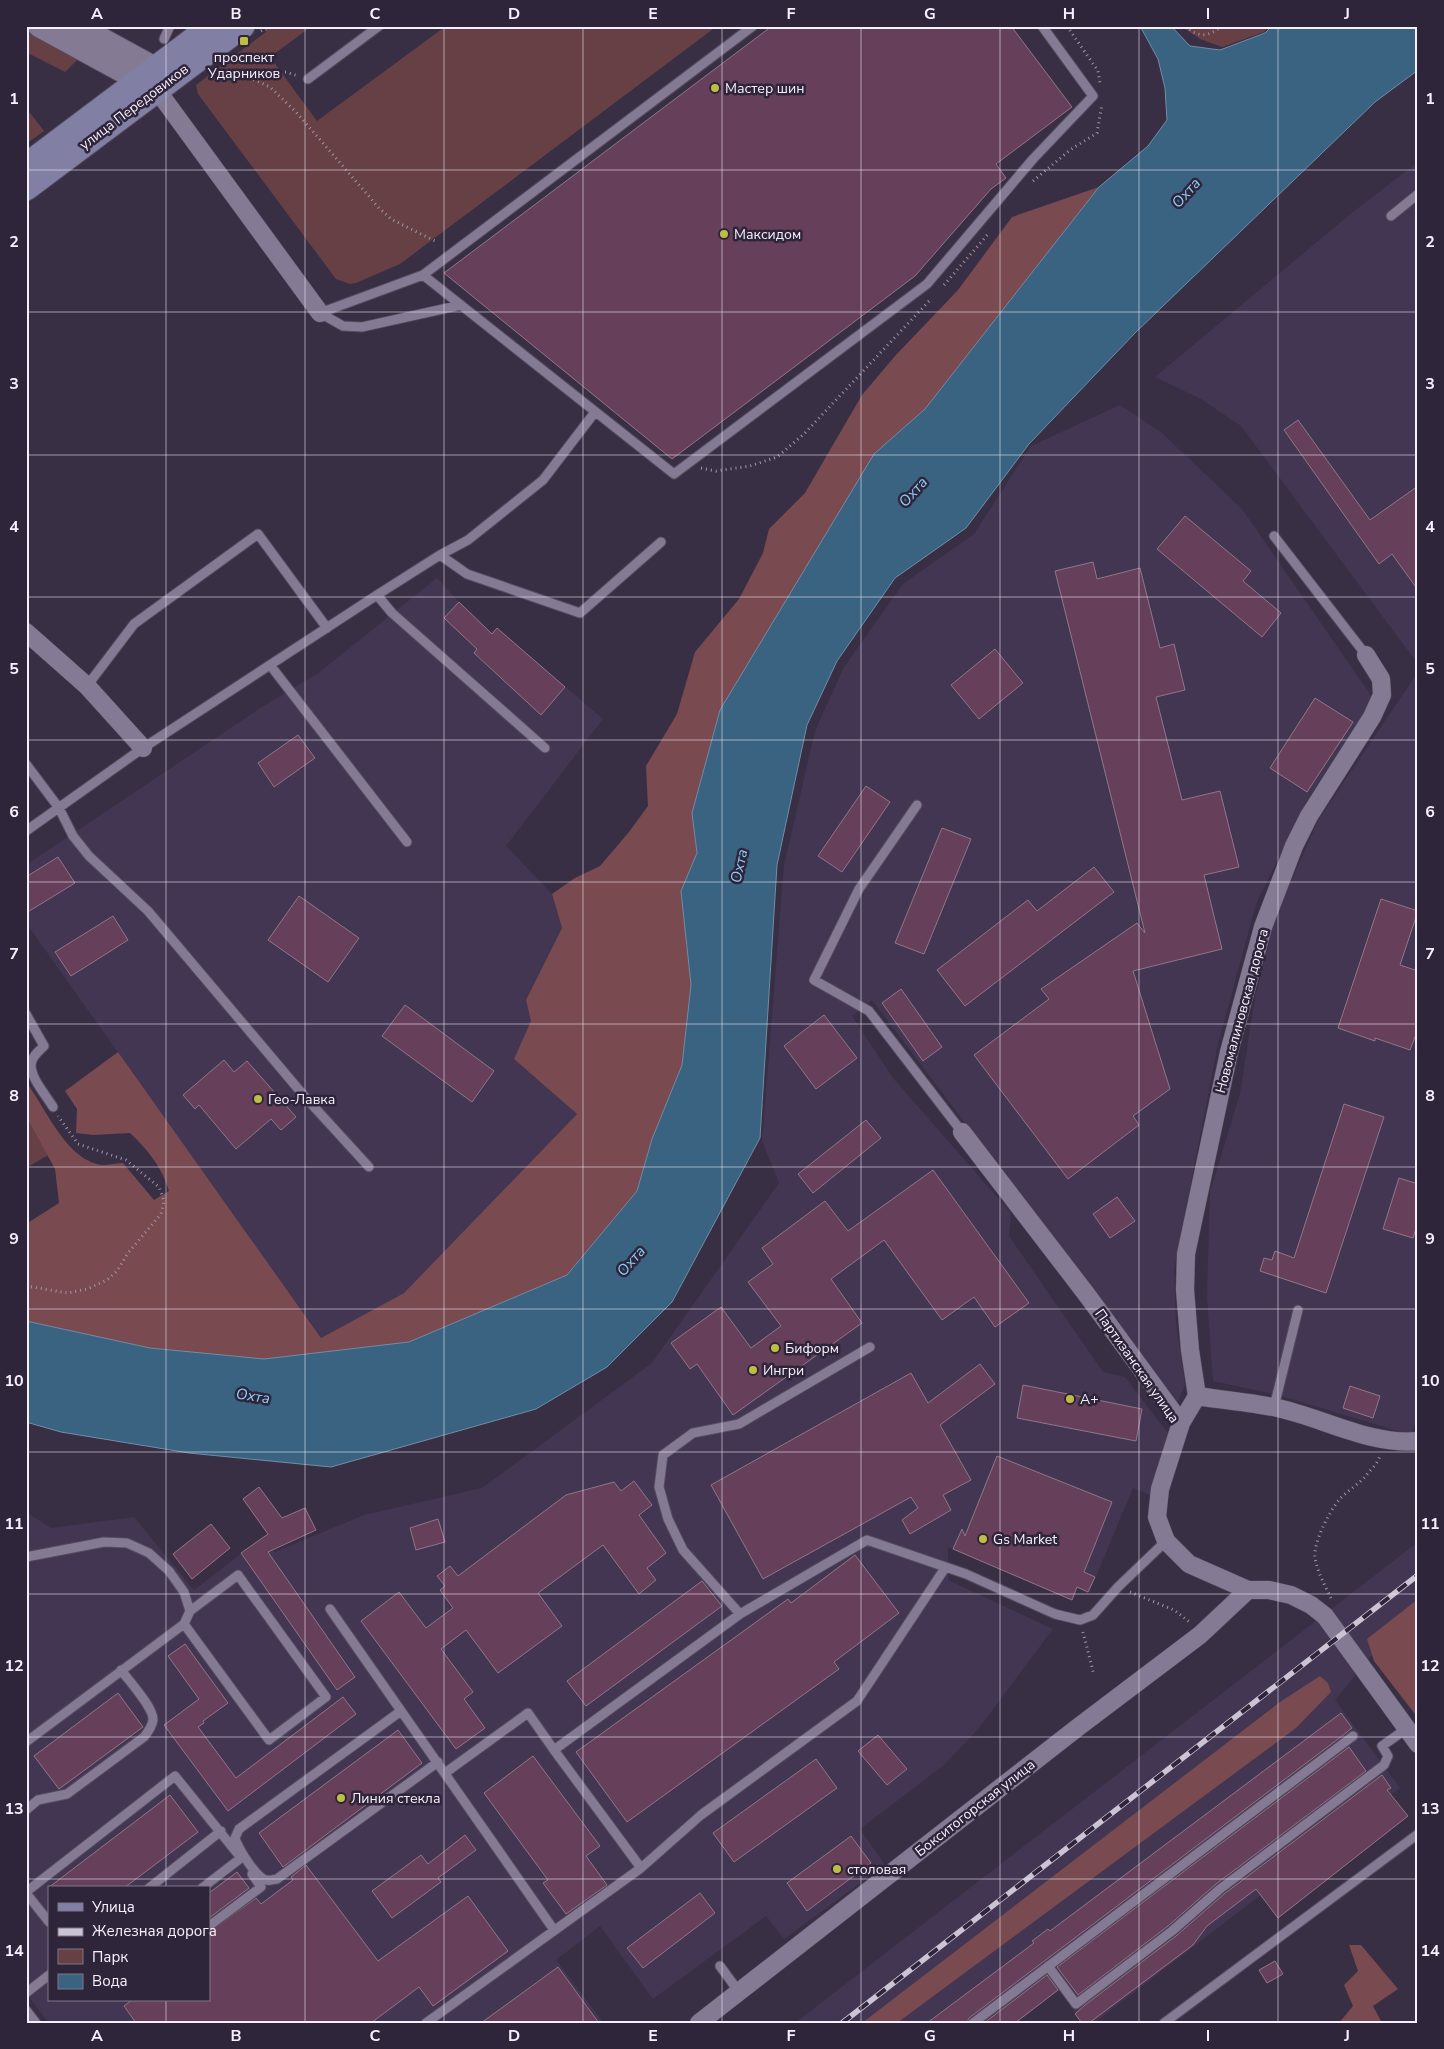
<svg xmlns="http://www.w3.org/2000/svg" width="1444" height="2049" viewBox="0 0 1444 2049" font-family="'Nunito Sans',sans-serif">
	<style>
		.built { fill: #433652; fill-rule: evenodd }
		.green { fill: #664045 }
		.forest { fill: #794a50 }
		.water { fill: #396380; stroke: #728da6 }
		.building { fill: #66405b; stroke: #907687 }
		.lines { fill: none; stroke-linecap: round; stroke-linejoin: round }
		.service-casing { stroke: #534b5d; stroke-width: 11 }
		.minor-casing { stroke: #534b5d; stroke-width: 19 }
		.tertiary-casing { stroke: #534b5d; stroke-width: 24 }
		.secondary-casing { stroke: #534b5d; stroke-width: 27 }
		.path { stroke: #9e96a7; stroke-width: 3; stroke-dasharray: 1 4; stroke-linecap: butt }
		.service { stroke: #857a93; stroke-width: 9 }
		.minor { stroke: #857a93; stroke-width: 18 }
		.tertiary { stroke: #857a93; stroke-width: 22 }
		.secondary { stroke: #827fa5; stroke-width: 25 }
		.rail-casing { stroke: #cbc4d4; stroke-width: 5.5 }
		.rail { stroke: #2f253a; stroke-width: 4; stroke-dasharray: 11; stroke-linecap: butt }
		.grid { fill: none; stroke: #f6f0fe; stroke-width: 1; stroke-opacity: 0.55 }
		.poi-dot { fill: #bebf42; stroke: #2f253a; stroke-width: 2 }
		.labels { text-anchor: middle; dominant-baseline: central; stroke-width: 5; stroke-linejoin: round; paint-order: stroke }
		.poi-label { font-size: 14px; fill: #f6f0fe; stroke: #2f253a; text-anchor: start }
		.street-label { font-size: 14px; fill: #f6f0fe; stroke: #2f253a }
		.water-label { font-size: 15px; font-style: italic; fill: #89cdfc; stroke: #2f253a }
		.neatline { fill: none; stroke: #f6f0fe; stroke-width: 2 }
		.grid-label { font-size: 16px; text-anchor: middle; font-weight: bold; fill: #f6f0fe }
	</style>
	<rect width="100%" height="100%" fill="#392f44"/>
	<path class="built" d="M 1418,162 L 1418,664 L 1241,426 L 1201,399 L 1155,377 L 1353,212 Z
		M 1120,405 L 1162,433 L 1242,509 L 1370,694 L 1372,704 L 1306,802 L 1256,904 L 1218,1044 L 1174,1270 L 1176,1324 L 1185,1385 L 1176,1406 L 1080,1275 L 872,1000 L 852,1016 L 893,1078 L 1011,1213 L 1009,1236 L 1103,1372 L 1125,1377 L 1170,1436 L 1150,1495 L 1133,1488 L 1089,1593 L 1077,1588 L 1072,1600 L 948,1547 L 948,1580 L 1053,1629 L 979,1728 L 944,1765 L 860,1829 L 885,1865 L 784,1939 L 766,1916 L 653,1999 L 600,1926 L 556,1960 L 604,2023 L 49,2023 L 26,1994 L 26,1512 L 51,1528 L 134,1517 L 194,1590 L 259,1540 L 275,1552 L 364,1515 L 482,1488 L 652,1363 L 779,1183 L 762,1141 L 784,866 L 815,731 L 844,667 L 903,584 L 974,534 L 1031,446 ZM 49,1888 L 209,1888 L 209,2000 L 49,2000 Z
		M 437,578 L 459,602 L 491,632 L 497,628 L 603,719 L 506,846 L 552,894 L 562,928 L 526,1000 L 532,1021 L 514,1059 L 577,1114 L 404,1293 L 321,1338 L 26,923 L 26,865 L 262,707 L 317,674 Z
		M 1418,672 L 1418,1415 L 1411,1435 L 1278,1395 L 1213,1381 L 1207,1296 L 1210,1192 L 1240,1094 L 1255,998 L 1276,914 L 1319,819 Z
		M 1418,1542 L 1418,1693 L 1378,1648 L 1335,1700 L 1400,1788 L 1094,2023 L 1082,2023 L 1059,1990 L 1016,2023 L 795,2023 Z"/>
	<path class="green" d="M 263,26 L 312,26 L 270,57 L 317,121 L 446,26 L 717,26 L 400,264 L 356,283 L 350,284 L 336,279 L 198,94 L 196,85 L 266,32 Z
		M 1181,26 L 1269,26 L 1264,32 L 1222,47 L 1200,39 Z
		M 26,31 L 79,58 L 65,72 L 26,52 Z
		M 30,113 L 44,131 L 26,144 L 26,116 Z
		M 26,1089 L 55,1151 L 26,1168 Z"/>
	<path class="forest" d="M 1099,187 L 925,409 L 874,454 L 692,813 L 697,853 L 681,891 L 691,985 L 682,1065 L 652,1139 L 637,1191 L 567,1275 L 409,1342 L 264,1360 L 150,1348 L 26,1321 L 26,1224 L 59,1203 L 55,1169 L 26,1116 L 26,1082 C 45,1106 67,1163 104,1165 C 110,1165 117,1163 123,1163 L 154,1200 L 169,1191 C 162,1167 147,1149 130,1133 L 93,1135 L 76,1133 L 77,1109 L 65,1091 L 118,1052 L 321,1338 L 404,1293 L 577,1114 L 514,1059 L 531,1021 L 526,1000 L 562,928 L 552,894 L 575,878 L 600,866 L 629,832 L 648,806 L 646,766 L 677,714 L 695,652 L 739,599 L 763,553 L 769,529 L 805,493 L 862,395 L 895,356 L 958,290 L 1012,217 Z
		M 1418,1599 L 1418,1653 L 1415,1655 L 1418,1660 L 1418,1718 L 1374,1661 L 1367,1639 Z
		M 1320,1676 L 1328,1683 L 1331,1692 L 1296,1728 L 897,2023 L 862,2023 L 1280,1702 Z
		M 1349,1945 L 1361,1945 L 1398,1989 L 1373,2006 L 1382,2023 L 1339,2023 L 1353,2006 L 1344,1985 L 1358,1971 Z"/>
	<path class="water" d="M 1140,26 L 1171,26 L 1190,46 L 1220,50 L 1265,33 L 1272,26 L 1418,26 L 1418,70 L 1375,102 L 1135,333 L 1029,444 L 966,528 L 895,578 L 837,661 L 807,725 L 777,865 L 760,1138 L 672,1302 L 607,1367 L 536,1409 L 331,1467 L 189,1453 L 61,1432 L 26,1422 L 26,1321 L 150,1348 L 264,1359 L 409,1342 L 567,1275 L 637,1191 L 652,1139 L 682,1065 L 691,985 L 681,891 L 697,853 L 692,813 L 720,710 L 874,454 L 925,409 L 1099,187 L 1148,146 L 1167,120 L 1165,88 L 1158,59 Z"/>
	<path class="building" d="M 772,26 L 1011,26 L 1072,107 L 996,164 L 1006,178 L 991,189 L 915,276 L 672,459 L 444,273 Z
		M 1298,420 L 1370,520 L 1418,486 L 1418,590 L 1392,554 L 1379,564 L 1284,430 Z
		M 1185,516 L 1251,571 L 1243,581 L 1281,613 L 1262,637 L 1157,549 Z
		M 1093,562 L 1097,579 L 1140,568 L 1160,648 L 1174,644 L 1185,690 L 1156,697 L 1182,800 L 1220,791 L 1239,867 L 1204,875 L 1222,949 L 1133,971 L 1170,1089 L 1133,1116 L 1139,1125 L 1068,1179 L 974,1055 L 1049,999 L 1041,989 L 1137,923 L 1145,933 L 1055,571 Z
		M 459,602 L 492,634 L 497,628 L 565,687 L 541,715 L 474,653 L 477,649 L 444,618 Z
		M 995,649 L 1023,683 L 979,719 L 951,685 Z
		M 1315,698 L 1353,722 L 1307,792 L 1270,768 Z
		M 298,735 L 315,758 L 274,787 L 258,763 Z
		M 866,786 L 890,802 L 842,872 L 818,856 Z
		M 942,828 L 971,839 L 924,954 L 895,943 Z
		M 58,857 L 75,883 L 26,913 L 26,877 Z
		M 1094,867 L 1114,892 L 965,1006 L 937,970 L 1028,900 L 1037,911 Z
		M 299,896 L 359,938 L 328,982 L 268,940 Z
		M 1381,899 L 1418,911 L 1400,965 L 1418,971 L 1418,1029 L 1410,1050 L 1375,1038 L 1375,1041 L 1338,1028 Z
		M 113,916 L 128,940 L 71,976 L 55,952 Z
		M 901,989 L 942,1047 L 923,1061 L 882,1003 Z
		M 405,1005 L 494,1071 L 472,1102 L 382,1036 Z
		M 824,1015 L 857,1058 L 816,1089 L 784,1046 Z
		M 224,1060 L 234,1072 L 247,1061 L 296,1117 L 281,1130 L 271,1119 L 236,1149 L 199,1105 L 195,1109 L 183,1095 Z
		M 1344,1104 L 1384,1117 L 1326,1293 L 1260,1271 L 1264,1258 L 1272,1260 L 1275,1251 L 1294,1258 Z
		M 866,1120 L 881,1138 L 813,1193 L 798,1174 Z
		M 933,1170 L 1029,1303 L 995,1327 L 974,1297 L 942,1320 L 884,1240 L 831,1279 L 862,1323 L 733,1415 L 697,1364 L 690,1369 L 671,1343 L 721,1307 L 751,1348 L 781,1326 L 748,1282 L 773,1264 L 762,1248 L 825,1201 L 848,1231 Z
		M 1399,1178 L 1418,1184 L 1418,1222 L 1413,1238 L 1383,1229 Z
		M 1117,1197 L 1135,1221 L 1110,1238 L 1093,1214 Z
		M 980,1364 L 995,1384 L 940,1425 L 971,1480 L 943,1495 L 951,1510 L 910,1534 L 902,1520 L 918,1508 L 911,1497 L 763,1579 L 711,1485 L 911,1373 L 928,1403 Z
		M 1023,1385 L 1142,1409 L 1136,1441 L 1017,1418 Z
		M 1350,1386 L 1380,1396 L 1373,1418 L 1343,1408 Z
		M 997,1456 L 1112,1502 L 1084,1572 L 1095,1577 L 1088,1592 L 1077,1587 L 1072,1600 L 953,1549 L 962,1529 L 965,1536 Z
		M 634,1481 L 652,1505 L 639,1515 L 666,1553 L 647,1568 L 656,1580 L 639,1594 L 603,1545 L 538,1593 L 562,1626 L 498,1673 L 466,1630 L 441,1649 L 473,1692 L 464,1699 L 485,1728 L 456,1749 L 361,1621 L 399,1592 L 426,1628 L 453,1608 L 440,1590 L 445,1586 L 437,1576 L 450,1566 L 458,1576 L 566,1495 L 614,1482 L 621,1491 Z
		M 259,1487 L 282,1518 L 305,1508 L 316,1530 L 268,1552 L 355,1677 L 337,1690 L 241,1553 L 268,1534 L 243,1499 Z
		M 438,1519 L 445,1542 L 416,1550 L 410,1528 Z
		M 211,1524 L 230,1548 L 192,1579 L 173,1554 Z
		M 855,1555 L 899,1613 L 834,1662 L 839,1669 L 627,1822 L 576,1752 L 788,1599 L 791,1603 Z
		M 702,1581 L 722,1606 L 586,1706 L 567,1681 Z
		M 185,1644 L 228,1703 L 203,1721 L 204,1723 L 198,1727 L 236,1778 L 343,1697 L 356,1714 L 228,1811 L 164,1725 L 199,1699 L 168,1656 Z
		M 118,1693 L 143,1727 L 59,1789 L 34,1756 Z
		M 1341,1713 L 1352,1728 L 1342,1736 L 969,2018 L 967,2023 L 927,2023 L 1034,1943 L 1032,1941 L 1048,1929 L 1050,1931 Z
		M 398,1730 L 422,1763 L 283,1867 L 259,1833 Z
		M 878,1735 L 907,1769 L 887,1785 L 858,1751 Z
		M 1349,1747 L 1366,1771 L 1216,1884 L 1168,1926 L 1078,1995 L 1057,1967 Z
		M 533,1756 L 600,1846 L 586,1856 L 607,1885 L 566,1914 L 543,1883 L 548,1880 L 484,1793 Z
		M 816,1759 L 837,1788 L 734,1862 L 713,1833 Z
		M 1382,1775 L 1391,1788 L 1387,1790 L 1408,1816 L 1278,1918 L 1256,1889 L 1207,1926 L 1193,1945 L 1089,2023 L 1082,2023 L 1075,2014 L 1085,2005 L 1176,1936 L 1224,1894 Z
		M 170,1795 L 198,1832 L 124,1888 L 48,1888 Z
		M 465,1835 L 476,1850 L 438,1878 L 441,1882 L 392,1918 L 372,1891 L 421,1855 L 428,1864 Z
		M 851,1836 L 871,1863 L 807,1911 L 787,1883 Z
		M 306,1865 L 378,1961 L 468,1896 L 508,1951 L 433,2006 L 419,1987 L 371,2023 L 136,2023 L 124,2006 L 132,2000 L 209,2000 L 209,1932 L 256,1898 L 261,1904 L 293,1880 L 291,1877 Z
		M 237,1872 L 249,1888 L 209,1918 L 209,1893 Z
		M 700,1893 L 715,1913 L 643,1968 L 627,1948 Z
		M 1275,1961 L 1283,1974 L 1267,1983 L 1259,1970 Z
		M 558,1967 L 599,2023 L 481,2023 Z
		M 1047,1975 L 1058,1990 L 1015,2023 L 984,2023 Z"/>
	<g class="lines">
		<g class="service-casing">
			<path id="service" d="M 164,39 L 170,26
				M 308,79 L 379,26
				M 1391,216 L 1418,194
				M 423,275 L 674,474 L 927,284 L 1033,159 L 1093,96 L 1042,26
				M 320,313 L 423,275 L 753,26
				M 320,313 L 343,326 L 362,327 L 461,305
				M 1274,536 L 1366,655
				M 440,555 L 467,574 L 580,613 L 661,542
				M 377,595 L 392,613 L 545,748
				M 270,665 L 407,842
				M 87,686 L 134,624 L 258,534 L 327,628
				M 26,764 L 59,808 L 73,836 L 89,856 L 148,911 L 305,1097 L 369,1167
				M 917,805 L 859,889 L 814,980 L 869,1011 L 962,1132
				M 26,831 L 143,748 L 377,595 L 440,555 L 468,540 L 543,480 L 595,412
				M 26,1014 L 44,1046 C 39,1051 31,1057 31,1065 C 31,1079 46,1095 53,1107
				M 1274,1407 L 1298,1310
				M 26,1557 L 104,1542 L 127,1543 L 149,1553 L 169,1571 L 184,1592 L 190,1611 L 184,1624 L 26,1742
				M 330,1609 L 554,1930
				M 740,1614 L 683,1550 L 668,1519 L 659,1487 L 663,1455 L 693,1433 L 739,1424 L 870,1347
				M 184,1624 L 269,1740 L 326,1697 L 238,1575 L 190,1611
				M 401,1711 L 239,1829 L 235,1838 C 238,1848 253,1872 262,1878 C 267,1882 272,1880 277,1879 L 438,1762
				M 445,1773 L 528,1713 L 554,1750
				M 26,1810 L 38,1800 L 67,1794 L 144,1737 C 148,1732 152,1727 153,1720 C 154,1708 129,1681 121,1670
				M 641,1868 L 554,1750 L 740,1614 L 867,1540 L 966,1574 L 1055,1614 L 1080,1620 L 1093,1615 L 1118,1587 L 1166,1541
				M 149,1888 L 221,1831
				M 202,1888 L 241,1858
				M 26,1892 L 175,1776 L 237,1853
				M 26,1893 L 49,1922
				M 209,1926 L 261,1887 L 252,1874
				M 720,1966 L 739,1992
				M 1048,1966 L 1076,2004 L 1172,1931 L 1220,1889 L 1384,1765 L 1388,1756 L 1382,1746 L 1406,1729
				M 26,1993 L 49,1975
				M 26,2010 L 36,2023
				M 426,2023 L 641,1868 L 701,1815 L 857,1701 L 945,1568
				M 973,2023 L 1353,1736
				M 1164,2023 L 1418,1834"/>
		</g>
		<g class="minor-casing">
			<path id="minor" d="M 157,90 L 320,313
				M 26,632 L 87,686 L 143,748
				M 962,1132 L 1087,1295 L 1181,1423 L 1160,1489 L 1157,1517 L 1166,1541 L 1189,1564 L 1248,1590 L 1269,1590 L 1291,1595 L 1311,1605 L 1325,1616 L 1418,1744
				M 1197,1396 L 1190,1350 L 1185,1290 L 1186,1254 L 1229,1052 L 1263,927 L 1294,846 L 1309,816 L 1372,717 L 1382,695 L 1381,679 L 1366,655
				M 1181,1423 L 1197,1396 C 1222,1400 1248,1402 1273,1407 C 1320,1416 1370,1446 1418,1441
				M 699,2023 L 1077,1728 L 1200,1635 L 1248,1590"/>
		</g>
		<g class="tertiary-casing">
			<path id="tertiary" d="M 39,26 L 155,89
				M 78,26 L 155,68 L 156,84"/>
		</g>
		<g class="secondary-casing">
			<path id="secondary" d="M 26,166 L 212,26
				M 26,188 L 242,26"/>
		</g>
		<path class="path" d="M 1067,26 L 1098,71 L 1100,83
			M 1186,26 C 1198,39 1210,36 1222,26
			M 261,31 L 270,26
			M 215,73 L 286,72 L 298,76
			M 240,73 L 270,87 L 296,112 L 379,208 L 391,219 L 435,241
			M 1033,181 L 1070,150 L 1097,133 L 1102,104
			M 944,285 L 989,233
			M 701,468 L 716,471 L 750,466 L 777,457 L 804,434 L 931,299
			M 26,1286 L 68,1293 L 87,1289 L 107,1280 L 117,1271 L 128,1253 L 161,1214 L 164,1201 L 159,1187 L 126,1160 L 78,1144 L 58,1116
			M 1130,1592 L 1174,1610 L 1191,1623
			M 1331,1598 C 1325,1586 1317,1571 1315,1558 C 1313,1543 1329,1512 1339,1500 C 1346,1492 1357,1485 1365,1477 C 1370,1470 1379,1463 1380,1454
			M 1083,1632 L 1094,1675"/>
		<use href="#service" class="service"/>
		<use href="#minor" class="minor"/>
		<use href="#tertiary" class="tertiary"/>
		<use href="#secondary" class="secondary"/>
		<g class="rail-casing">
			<path id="rail" d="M 842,2023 L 1418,1575"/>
		</g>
		<use href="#rail" class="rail"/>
	</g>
	<path class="grid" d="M 166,26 L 166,1888M 305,26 L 305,2023M 444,26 L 444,2023M 583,26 L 583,2023M 722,26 L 722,2023M 861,26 L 861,2023M 1000,26 L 1000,2023M 1139,26 L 1139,2023M 1278,26 L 1278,2023M 26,170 L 1418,170M 26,312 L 1418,312M 26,455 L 1418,455M 26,597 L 1418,597M 26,740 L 1418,740M 26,882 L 1418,882M 26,1024 L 1418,1024M 26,1167 L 1418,1167M 26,1309 L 1418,1309M 26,1452 L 1418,1452M 26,1594 L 1418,1594M 26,1737 L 1418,1737M 26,1879 L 1418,1879M 166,2000 L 166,2023"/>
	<g class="poi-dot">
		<rect x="239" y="36" width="10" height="10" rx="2.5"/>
		<circle cx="715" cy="88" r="5"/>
		<circle cx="724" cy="234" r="5"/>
		<circle cx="258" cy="1099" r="5"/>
		<circle cx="775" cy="1348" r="5"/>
		<circle cx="753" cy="1370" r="5"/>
		<circle cx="1070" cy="1399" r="5"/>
		<circle cx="983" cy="1539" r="5"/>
		<circle cx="341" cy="1798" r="5"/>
		<circle cx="837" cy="1869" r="5"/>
	</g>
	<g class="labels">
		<g class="poi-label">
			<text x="244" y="57" text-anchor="middle">проспект<tspan x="244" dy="16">Ударников</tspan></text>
			<text x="725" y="88">Мастер шин</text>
			<text x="734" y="234">Максидом</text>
			<text x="268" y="1099">Гео-Лавка</text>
			<text x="785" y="1348">Биформ</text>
			<text x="763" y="1370">Ингри</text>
			<text x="1080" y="1399">А+</text>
			<text x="993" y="1539">Gs Market</text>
			<text x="351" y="1798">Линия стекла</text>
			<text x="847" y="1869">столовая</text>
		</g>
		<g class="street-label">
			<text transform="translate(134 107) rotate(-37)">улица Передовиков</text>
			<text transform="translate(1242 1011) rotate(-75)">Новомалиновская дорога</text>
			<text transform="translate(1137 1366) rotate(55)">Партизанская улица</text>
			<text transform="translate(975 1808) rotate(-38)">Бокситогорская улица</text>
		</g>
		<g class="water-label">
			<text transform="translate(1186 193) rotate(-48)">Охта</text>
			<text transform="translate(913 492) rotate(-48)">Охта</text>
			<text transform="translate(739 866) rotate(-78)">Охта</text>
			<text transform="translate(631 1261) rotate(-49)">Охта</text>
			<text transform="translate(253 1396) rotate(9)">Охта</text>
		</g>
	</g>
	<rect width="1444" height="2049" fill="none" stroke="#2f253a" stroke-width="55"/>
	<rect x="48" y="1886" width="162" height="115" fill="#2f253a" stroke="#7f7688"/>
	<rect x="58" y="1903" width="25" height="8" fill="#827fa5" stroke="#7f7688"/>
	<text x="92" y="1912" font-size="15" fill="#f6f0fe">Улица</text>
	<rect x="58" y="1928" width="25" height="8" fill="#cbc4d4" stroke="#7f7688"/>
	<text x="92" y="1936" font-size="15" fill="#f6f0fe">Железная дорога</text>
	<rect x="58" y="1949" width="25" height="15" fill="#664045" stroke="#7f7688"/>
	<text x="92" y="1962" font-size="15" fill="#f6f0fe">Парк</text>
	<rect x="58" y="1974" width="25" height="15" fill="#396380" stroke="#7f7688"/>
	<text x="92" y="1986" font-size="15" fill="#f6f0fe">Вода</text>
	<rect x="28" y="28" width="1388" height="1994" class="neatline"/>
	<g class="grid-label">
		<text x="97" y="19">A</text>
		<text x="236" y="19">B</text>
		<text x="375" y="19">C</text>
		<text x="514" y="19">D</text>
		<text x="653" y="19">E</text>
		<text x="791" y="19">F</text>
		<text x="930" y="19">G</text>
		<text x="1069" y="19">H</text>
		<text x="1208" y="19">I</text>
		<text x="1347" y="19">J</text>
		<text x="14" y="104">1</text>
		<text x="1430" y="104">1</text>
		<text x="14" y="247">2</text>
		<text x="1430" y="247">2</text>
		<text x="14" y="389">3</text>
		<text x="1430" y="389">3</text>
		<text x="14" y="532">4</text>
		<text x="1430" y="532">4</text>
		<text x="14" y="674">5</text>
		<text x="1430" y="674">5</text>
		<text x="14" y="817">6</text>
		<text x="1430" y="817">6</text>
		<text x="14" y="959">7</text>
		<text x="1430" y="959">7</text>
		<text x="14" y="1101">8</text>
		<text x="1430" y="1101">8</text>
		<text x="14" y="1244">9</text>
		<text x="1430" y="1244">9</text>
		<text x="14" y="1386">10</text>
		<text x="1430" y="1386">10</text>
		<text x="14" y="1529">11</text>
		<text x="1430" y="1529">11</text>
		<text x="14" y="1671">12</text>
		<text x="1430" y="1671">12</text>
		<text x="14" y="1814">13</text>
		<text x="1430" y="1814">13</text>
		<text x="14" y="1956">14</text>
		<text x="1430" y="1956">14</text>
		<text x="97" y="2041">A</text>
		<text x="236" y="2041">B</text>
		<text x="375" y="2041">C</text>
		<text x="514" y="2041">D</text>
		<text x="653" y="2041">E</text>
		<text x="791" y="2041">F</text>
		<text x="930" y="2041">G</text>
		<text x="1069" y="2041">H</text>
		<text x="1208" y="2041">I</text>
		<text x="1347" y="2041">J</text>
	</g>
</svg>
